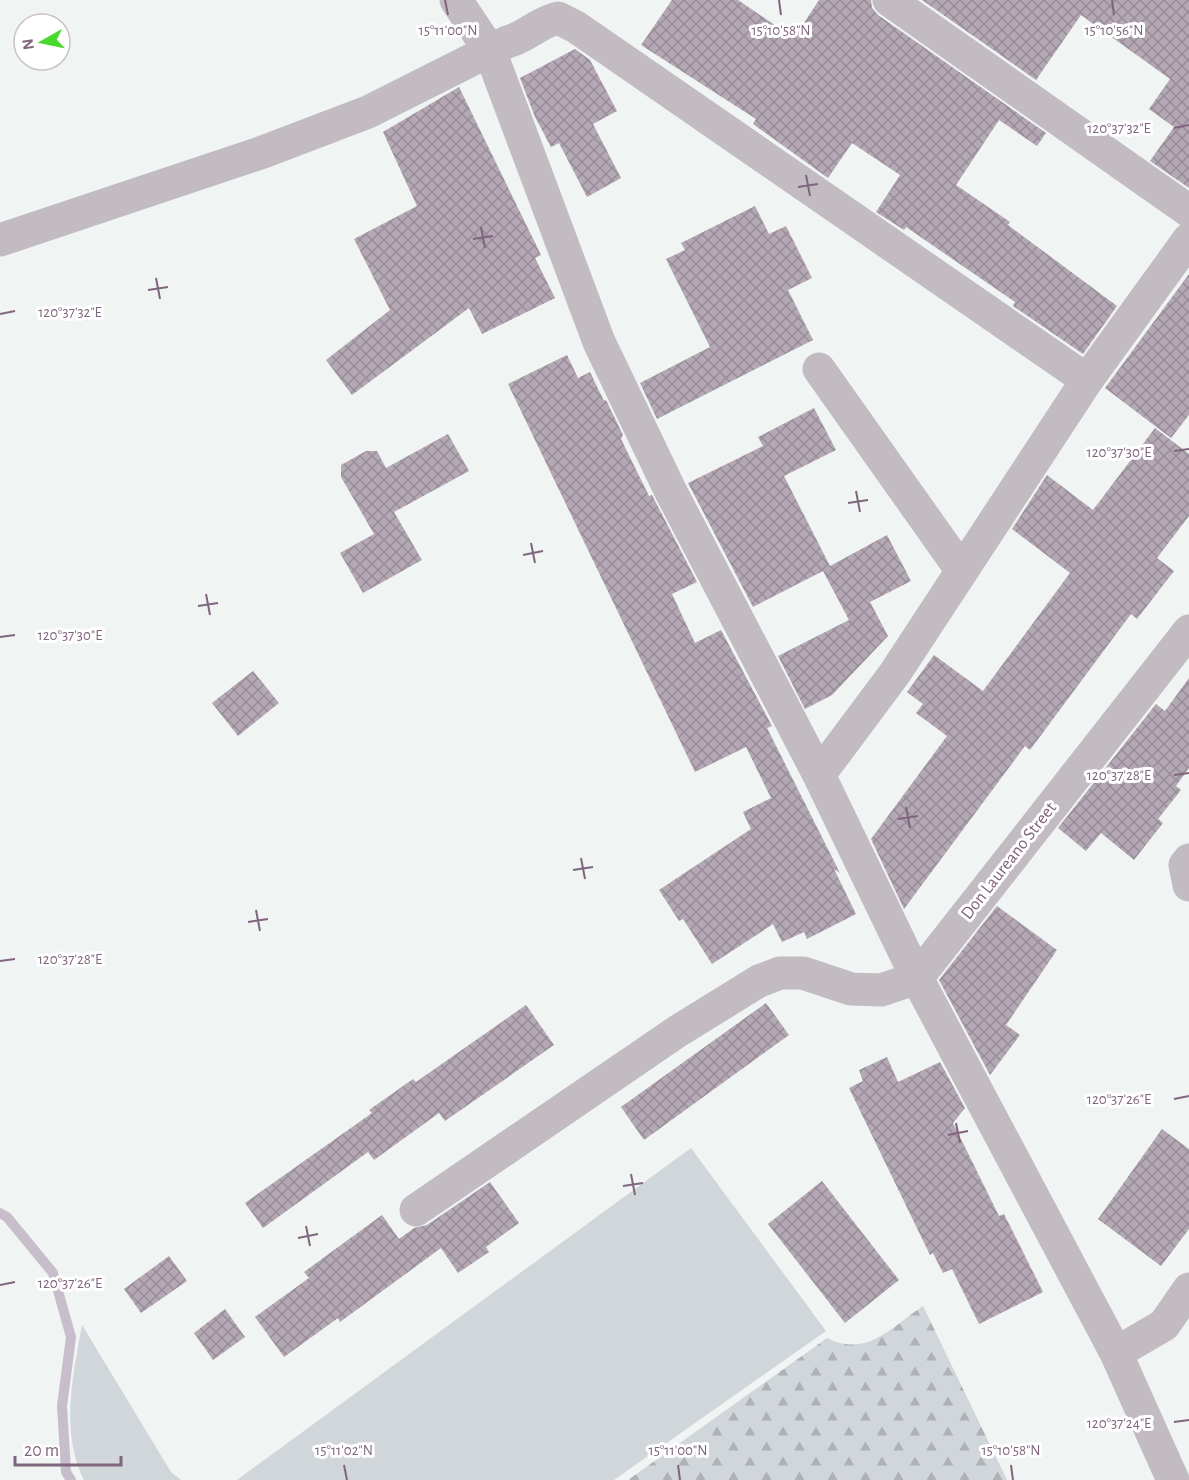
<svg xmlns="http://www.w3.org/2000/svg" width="1189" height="1480" viewBox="0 0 1189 1480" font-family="'Alegreya Sans',sans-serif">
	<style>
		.green { fill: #d0d6d9 }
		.forest { fill: url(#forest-firs) }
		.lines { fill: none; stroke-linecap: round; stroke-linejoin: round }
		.stream { stroke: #c8bdca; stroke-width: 10 }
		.building { fill: url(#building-cross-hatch) }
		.minor { stroke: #c2bbc2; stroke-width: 33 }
		.ticks { fill: none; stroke: #80657e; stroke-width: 2 }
		.labels { text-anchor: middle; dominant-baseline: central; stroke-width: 6; stroke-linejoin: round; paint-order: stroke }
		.street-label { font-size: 18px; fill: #80657e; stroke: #fff }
		.ticks-label { font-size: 15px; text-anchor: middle; fill: #80657e; stroke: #fff; stroke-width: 6; stroke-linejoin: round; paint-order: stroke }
	</style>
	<defs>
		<pattern id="forest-firs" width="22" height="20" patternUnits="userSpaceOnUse" patternTransform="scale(1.5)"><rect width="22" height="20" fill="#d0d6d9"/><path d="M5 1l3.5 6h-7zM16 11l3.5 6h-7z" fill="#aeb1b5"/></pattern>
		<pattern id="building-cross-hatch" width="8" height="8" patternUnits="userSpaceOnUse" patternTransform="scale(1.5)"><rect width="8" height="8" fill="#b4a8b4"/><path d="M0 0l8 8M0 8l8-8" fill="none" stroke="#988c98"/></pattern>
	</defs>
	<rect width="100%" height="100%" fill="#f0f4f3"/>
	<path class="green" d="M 691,1148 L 826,1331 L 614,1480 L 237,1480 Z
		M 82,1325 L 171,1472 L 181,1480 L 84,1480 C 60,1433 73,1375 82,1325 Z"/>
	<path class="forest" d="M 923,1306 L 1007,1480 L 628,1480 L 827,1338 C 867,1358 890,1328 923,1306 Z"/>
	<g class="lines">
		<path class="stream" d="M 0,1213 L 7,1217 L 53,1273 L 71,1337 L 62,1406 L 66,1472 L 71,1480"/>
	</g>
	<path class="building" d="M 672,0 L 738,0 L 794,38 L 819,0 L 871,0 L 872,8 L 878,15 L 1046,133 L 1037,146 L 999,120 L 956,185 L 1010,222 L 1008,225 L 1117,306 L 1083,354 L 1013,306 L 1015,302 L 906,227 L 904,230 L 876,212 L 900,175 L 852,143 L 828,178 L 753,124 L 756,119 L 641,45 Z
		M 922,0 L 1189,0 L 1189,188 L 1150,161 L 1174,127 L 1149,109 L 1170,79 L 1081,15 L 1036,80 Z
		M 575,49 L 590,60 L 617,111 L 593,124 L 621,178 L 587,197 L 559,143 L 551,147 L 535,117 L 520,78 Z
		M 459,87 L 541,255 L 535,258 L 555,298 L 482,334 L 469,308 L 352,395 L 326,360 L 390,310 L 354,239 L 417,206 L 383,132 Z
		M 755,206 L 769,234 L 786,226 L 812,278 L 788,290 L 813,340 L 657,419 L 640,383 L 710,347 L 666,259 L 685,250 L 681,243 Z
		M 1189,274 L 1189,415 L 1171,438 L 1105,388 Z
		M 567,355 L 578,378 L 590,372 L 604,401 L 606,400 L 623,435 L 621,439 L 649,496 L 652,495 L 697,582 L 672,594 L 695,643 L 721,630 L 772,726 L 767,728 L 840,873 L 834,869 L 856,914 L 807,939 L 804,932 L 782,942 L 773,924 L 712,964 L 683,919 L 679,921 L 659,890 L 751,829 L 743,812 L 771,798 L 746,747 L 695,772 L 508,384 Z
		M 814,408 L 836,450 L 784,476 L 830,566 L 887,535 L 911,581 L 870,602 L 888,636 L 832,695 L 805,709 L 778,656 L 849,620 L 823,571 L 753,607 L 688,483 L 763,446 L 758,437 Z
		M 1155,428 L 1189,454 L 1189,516 L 1157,558 L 1174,571 L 1137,619 L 1131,614 L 1030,750 L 1025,746 L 904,909 L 871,839 L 947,736 L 916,713 L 923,704 L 907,692 L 934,655 L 983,691 L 1070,573 L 1012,529 L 1047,475 L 1093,510 Z
		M 448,434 L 469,471 L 394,512 L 422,560 L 363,593 L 340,553 L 374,534 L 341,477 L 341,465 L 366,451 L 377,451 L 386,468 Z
		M 253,671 L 279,703 L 238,736 L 212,703 Z
		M 1189,678 L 1189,768 L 1176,786 L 1181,790 L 1158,819 L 1163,823 L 1134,860 L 1101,833 L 1086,851 L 1058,828 L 1156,704 L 1165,711 Z
		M 997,906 L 1057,950 L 1006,1025 L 1020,1035 L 990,1075 L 939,980 Z
		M 766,1003 L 789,1035 L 644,1140 L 621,1107 Z
		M 526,1005 L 554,1045 L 445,1121 L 439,1113 L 374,1160 L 368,1152 L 263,1228 L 245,1203 L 372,1113 L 369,1110 L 413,1079 L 416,1082 Z
		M 887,1057 L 898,1082 L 940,1062 L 965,1108 L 953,1123 L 999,1216 L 1004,1214 L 1043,1292 L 979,1324 L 952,1269 L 943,1273 L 933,1253 L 930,1255 L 849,1088 L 863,1081 L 859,1070 Z
		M 1162,1129 L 1189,1149 L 1189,1229 L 1161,1266 L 1098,1219 Z
		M 822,1181 L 899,1280 L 845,1323 L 768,1224 Z
		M 490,1182 L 519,1223 L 486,1247 L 489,1252 L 458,1273 L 441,1248 L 340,1322 L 338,1318 L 284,1357 L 255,1317 L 309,1278 L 304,1272 L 382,1215 L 399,1239 L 414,1228 L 427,1225 Z
		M 169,1256 L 187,1281 L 141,1313 L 124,1289 Z
		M 225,1309 L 245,1337 L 213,1360 L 194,1333 Z"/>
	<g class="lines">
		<path class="minor" d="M 456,0 L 490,51 L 599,342 L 670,490 L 819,775 L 917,978 L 1116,1353 L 1173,1480
			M 889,0 L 1189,211
			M 0,240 L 263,152 L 368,112 L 507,42 C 527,37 537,23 558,18 L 576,27 L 1087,380
			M 819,369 L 962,571
			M 819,775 L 895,673 L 1087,380 L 1189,239
			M 1189,860 L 1185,865 L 1189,885
			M 416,1210 L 678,1031 L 759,981 L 780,973 L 803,973 L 851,989 L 881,990 L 917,978 L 1189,631
			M 1116,1353 L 1164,1325 L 1189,1289"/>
	</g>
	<path class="ticks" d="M 445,0 L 448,15M 779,0 L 781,15M 1112,0 L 1114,15M 1174,128 L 1189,125M 806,175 L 810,196M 798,187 L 818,184M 481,227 L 485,248M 473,239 L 493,236M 156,278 L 160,299M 148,290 L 168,287M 0,314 L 15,311M 1174,451 L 1189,449M 856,491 L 860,512M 848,503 L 868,500M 531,543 L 535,563M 523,555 L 543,551M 206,594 L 210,615M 198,606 L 218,603M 0,637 L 15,635M 1174,775 L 1189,773M 906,807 L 910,828M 898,819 L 918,816M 581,858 L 585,879M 573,870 L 593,867M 256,910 L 260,931M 248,922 L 268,919M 0,961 L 15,959M 1174,1099 L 1189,1096M 956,1123 L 960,1143M 948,1135 L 968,1131M 631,1174 L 635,1195M 623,1186 L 643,1183M 306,1226 L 310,1246M 298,1238 L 318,1234M 0,1285 L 15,1282M 1174,1422 L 1189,1420M 344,1465 L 347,1480M 678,1465 L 680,1480M 1011,1465 L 1013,1480"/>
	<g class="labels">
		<g class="street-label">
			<text transform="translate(1009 861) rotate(-52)">Don Laureano Street</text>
		</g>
	</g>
	<g class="ticks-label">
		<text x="448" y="35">15°11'00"N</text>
		<text x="781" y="35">15°10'58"N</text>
		<text x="1114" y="35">15°10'56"N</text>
		<text x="1119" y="133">120°37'32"E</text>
		<text x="70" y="317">120°37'32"E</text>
		<text x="1119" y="457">120°37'30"E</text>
		<text x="70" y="640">120°37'30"E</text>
		<text x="1119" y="780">120°37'28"E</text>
		<text x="70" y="964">120°37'28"E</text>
		<text x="1119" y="1104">120°37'26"E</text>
		<text x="70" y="1288">120°37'26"E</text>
		<text x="1119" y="1428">120°37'24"E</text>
		<text x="344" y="1455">15°11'02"N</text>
		<text x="678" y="1455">15°11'00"N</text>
		<text x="1011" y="1455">15°10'58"N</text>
	</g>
	<g transform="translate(42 42) rotate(261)"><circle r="28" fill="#ffffff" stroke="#ccc1cb" stroke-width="1.5"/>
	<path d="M0-4.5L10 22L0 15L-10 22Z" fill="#47d92b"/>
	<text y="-9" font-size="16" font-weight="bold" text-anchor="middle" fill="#80657e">N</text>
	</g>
	<path d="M15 1456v9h106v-9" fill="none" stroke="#80657e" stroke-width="3"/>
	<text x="24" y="1456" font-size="18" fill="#80657e" stroke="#ffffff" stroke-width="4.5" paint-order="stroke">20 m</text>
</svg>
